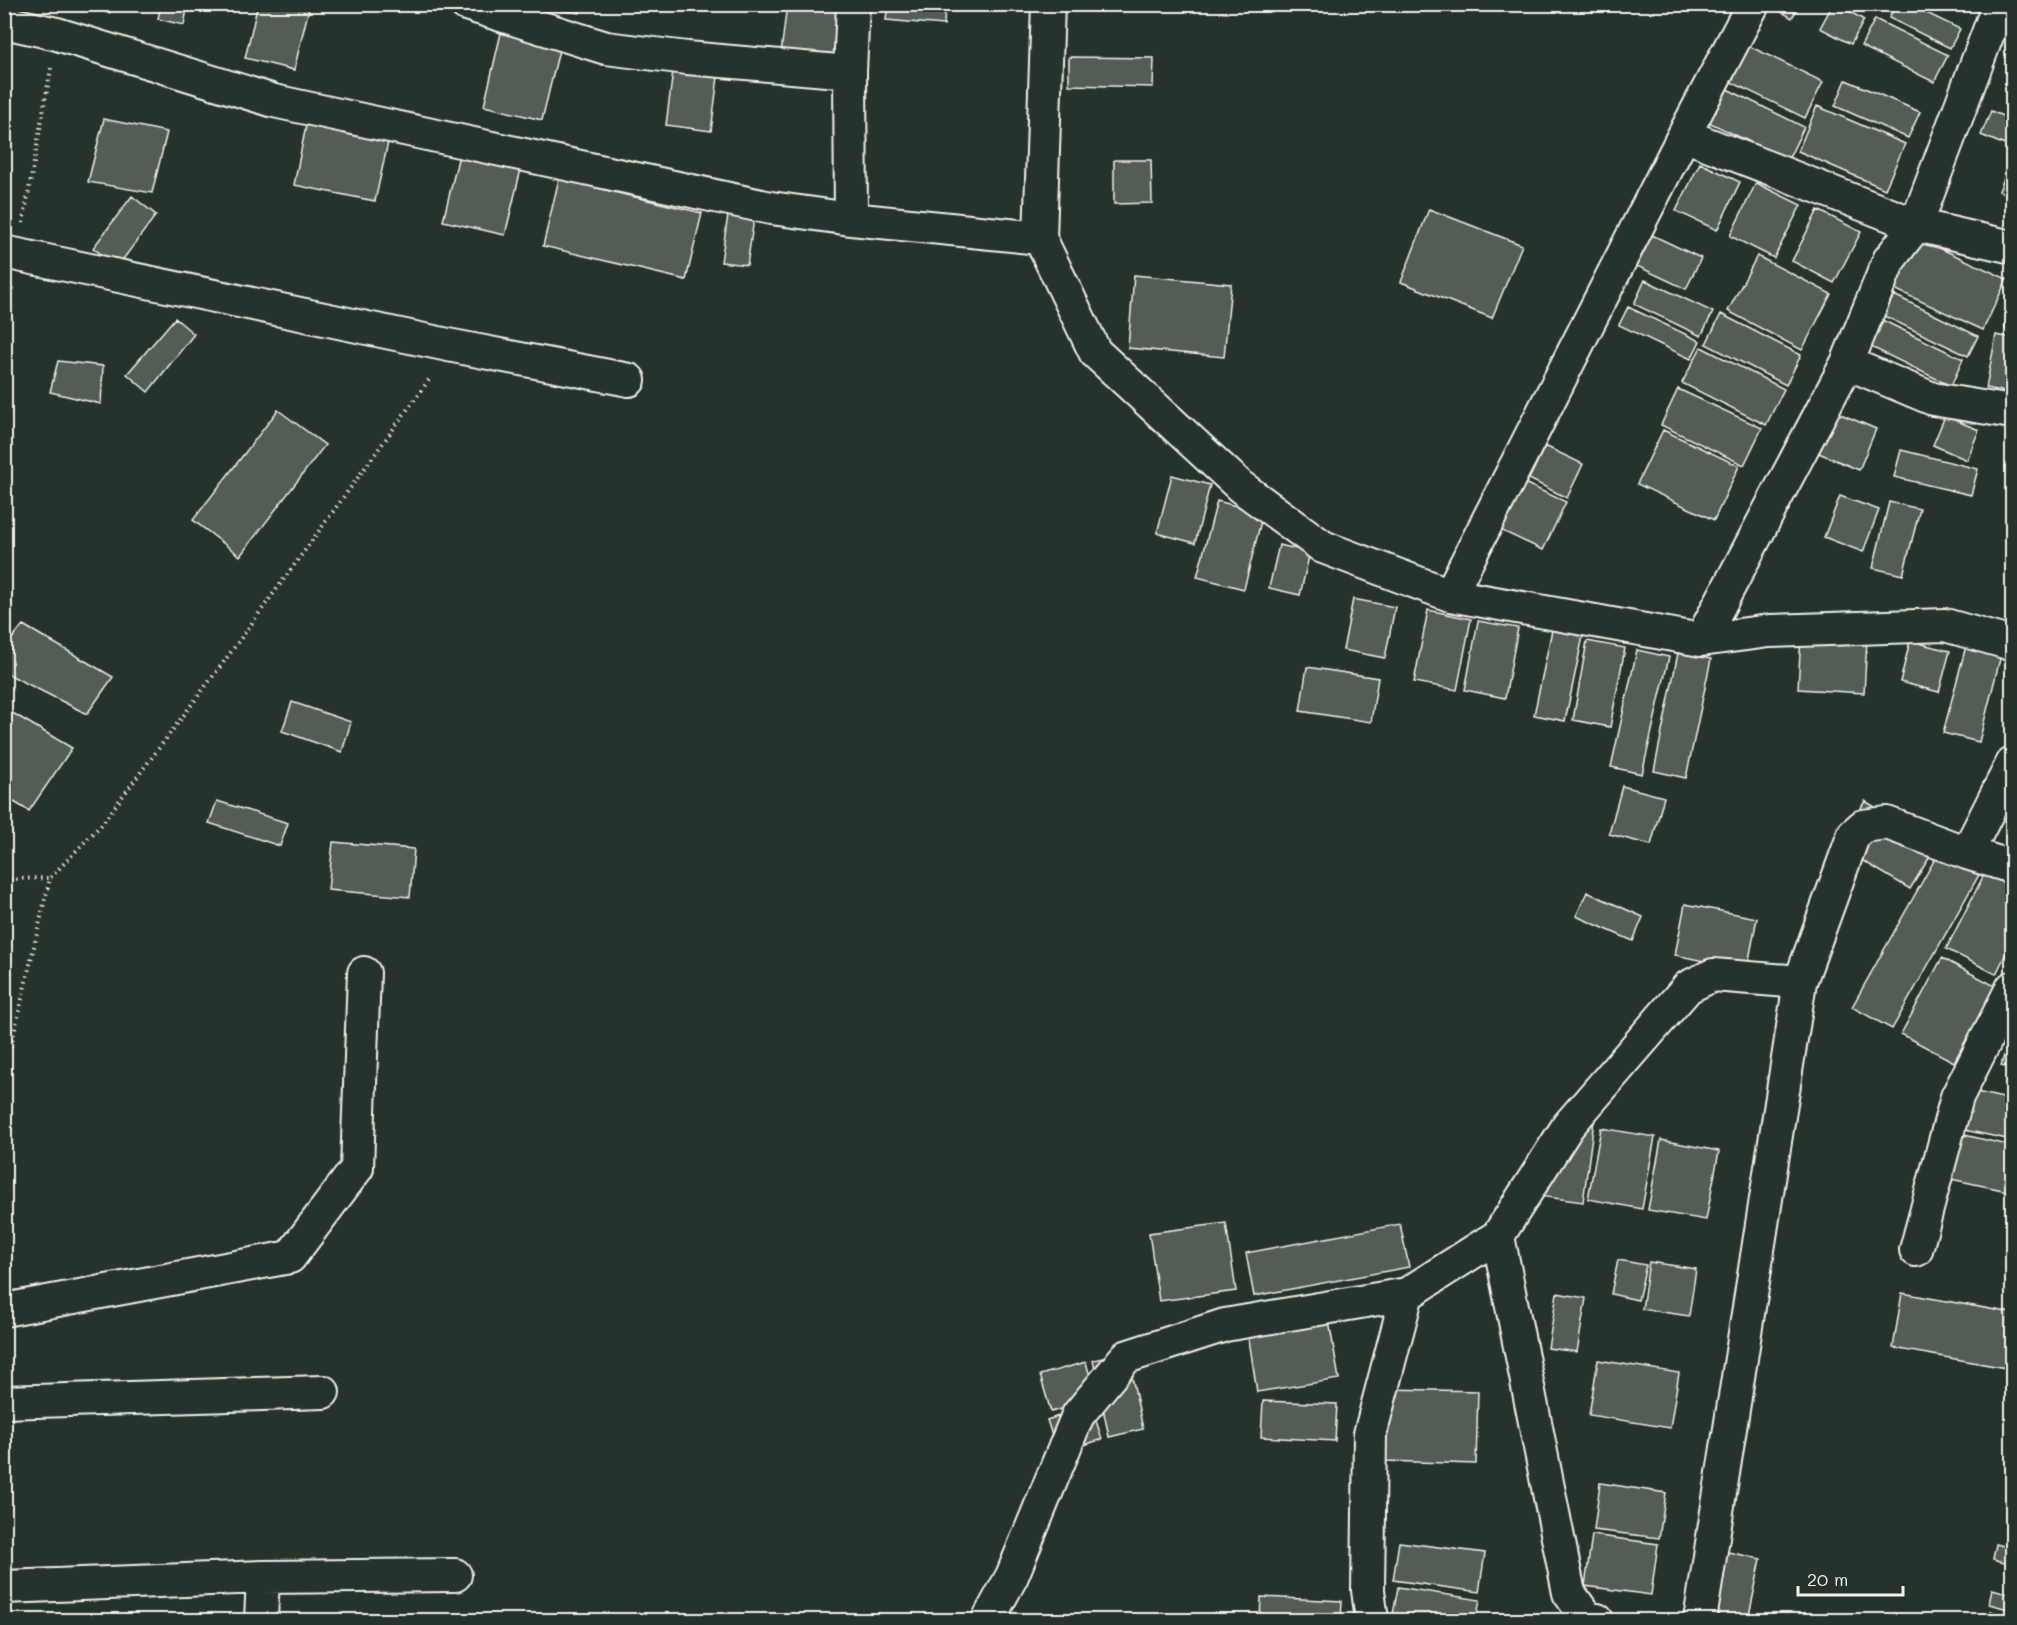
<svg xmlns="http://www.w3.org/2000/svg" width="2017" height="1625" viewBox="0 0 2017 1625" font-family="Mali,sans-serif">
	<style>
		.building { fill: #525c55; stroke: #f4f1e8; stroke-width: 1.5 }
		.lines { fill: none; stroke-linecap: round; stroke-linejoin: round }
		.minor-casing { stroke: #f4f1e8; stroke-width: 36 }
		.path { stroke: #f4f1e8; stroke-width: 4; stroke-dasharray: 1.5 4.5; stroke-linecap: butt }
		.minor { stroke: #26332d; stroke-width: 32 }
	</style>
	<rect width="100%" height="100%" fill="#26332d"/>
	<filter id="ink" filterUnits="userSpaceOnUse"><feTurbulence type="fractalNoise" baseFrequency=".0167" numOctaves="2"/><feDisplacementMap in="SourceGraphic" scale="12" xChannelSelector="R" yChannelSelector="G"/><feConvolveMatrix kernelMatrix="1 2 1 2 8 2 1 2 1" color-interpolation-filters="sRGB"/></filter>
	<g filter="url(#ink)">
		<path class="building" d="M 81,4 L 111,4 L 109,13 L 81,6 Z
			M 161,4 L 188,4 L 184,25 L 158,19 Z
			M 258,4 L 310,4 L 294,70 L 245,58 Z
			M 539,4 L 581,4 L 580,13 L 539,8 Z
			M 787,4 L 842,10 L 835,59 L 781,53 Z
			M 888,4 L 945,4 L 944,25 L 886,20 Z
			M 1768,4 L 1800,4 L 1792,18 Z
			M 1833,4 L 1837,4 L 1864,20 L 1851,44 L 1820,28 Z
			M 1896,4 L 1908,4 L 1960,29 L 1950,48 L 1889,18 Z
			M 1875,19 L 1948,55 L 1934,82 L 1861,46 Z
			M 501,33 L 560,46 L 542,120 L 484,106 Z
			M 1749,46 L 1823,82 L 1805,118 L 1731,82 Z
			M 1069,57 L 1154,58 L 1153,87 L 1069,85 Z
			M 673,71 L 718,77 L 711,131 L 666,125 Z
			M 1846,80 L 1920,112 L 1908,138 L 1835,106 Z
			M 1721,86 L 1804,127 L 1788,160 L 1704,120 Z
			M 1817,106 L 1905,144 L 1885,189 L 1798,151 Z
			M 1991,111 L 2012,120 L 2012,148 L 1981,135 Z
			M 104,119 L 167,132 L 152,193 L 88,182 Z
			M 307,121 L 389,138 L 375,201 L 294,185 Z
			M 459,155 L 521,169 L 505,235 L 443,221 Z
			M 2012,157 L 2012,196 L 1999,191 Z
			M 1114,160 L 1151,160 L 1152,203 L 1114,204 Z
			M 1700,163 L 1740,182 L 1717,230 L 1676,211 Z
			M 559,179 L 702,213 L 686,280 L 543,246 Z
			M 1756,183 L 1801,205 L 1774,258 L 1730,236 Z
			M 132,196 L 156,215 L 118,266 L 93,248 Z
			M 1429,209 L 1522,245 L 1492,318 L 1401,282 Z
			M 1818,210 L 1861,232 L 1834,283 L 1792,261 Z
			M 728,215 L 754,219 L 747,265 L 721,262 Z
			M 1652,235 L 1701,258 L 1686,289 L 1637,266 Z
			M 1913,236 L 2007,279 L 1983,330 L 1890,287 Z
			M 1757,256 L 1831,294 L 1802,350 L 1728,311 Z
			M 1134,275 L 1231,284 L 1224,357 L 1128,348 Z
			M 2012,279 L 2012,330 L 2005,329 Z
			M 1645,280 L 1713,312 L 1701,336 L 1634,304 Z
			M 1894,295 L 1978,336 L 1968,356 L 1884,316 Z
			M 1628,307 L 1700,341 L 1691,359 L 1619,325 Z
			M 1721,314 L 1801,355 L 1786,385 L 1706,344 Z
			M 175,318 L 194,334 L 148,392 L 127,374 Z
			M 1880,319 L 1963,359 L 1951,386 L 1867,345 Z
			M 1996,335 L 2012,338 L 2012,393 L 1986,388 Z
			M 1701,347 L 1784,389 L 1766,425 L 1682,383 Z
			M 58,361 L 103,366 L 101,404 L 50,392 Z
			M 1678,389 L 1762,428 L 1744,465 L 1661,425 Z
			M 278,410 L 325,445 L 240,556 L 193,520 Z
			M 1831,410 L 1876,429 L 1859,470 L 1814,451 Z
			M 1945,416 L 1979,430 L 1967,460 L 1933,445 Z
			M 1663,430 L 1739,466 L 1714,520 L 1637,484 Z
			M 1545,446 L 1583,464 L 1567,498 L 1529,479 Z
			M 1901,450 L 1978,469 L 1971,495 L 1894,477 Z
			M 1172,475 L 1210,485 L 1195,543 L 1157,533 Z
			M 1520,481 L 1566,502 L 1543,550 L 1498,529 Z
			M 1840,496 L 1879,510 L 1863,552 L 1824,537 Z
			M 1217,501 L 1263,513 L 1244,589 L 1197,577 Z
			M 2012,501 L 2012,530 L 2005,528 Z
			M 1889,502 L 1920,509 L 1903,575 L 1873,568 Z
			M 1279,545 L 1310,552 L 1300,595 L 1269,588 Z
			M 1353,599 L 1395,607 L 1385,658 L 1343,650 Z
			M 1428,610 L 1471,619 L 1457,690 L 1414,682 Z
			M 1478,621 L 1518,628 L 1505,698 L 1465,690 Z
			M 23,625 L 113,677 L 87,714 L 4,672 L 4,648 Z
			M 1552,630 L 1583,636 L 1565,721 L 1534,715 Z
			M 1801,635 L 1867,639 L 1864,693 L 1798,689 Z
			M 1587,641 L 1625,648 L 1610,727 L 1573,720 Z
			M 1910,641 L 1950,651 L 1939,692 L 1900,682 Z
			M 1966,646 L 2001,655 L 1979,742 L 1943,733 Z
			M 1637,650 L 1669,657 L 1642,774 L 1611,767 Z
			M 1678,653 L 1711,659 L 1686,778 L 1654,771 Z
			M 1307,667 L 1378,678 L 1371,722 L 1300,711 Z
			M 292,702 L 351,722 L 342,752 L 282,731 Z
			M 4,708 L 72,748 L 29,811 L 4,796 Z
			M 1622,786 L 1664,797 L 1651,845 L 1609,834 Z
			M 217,801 L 288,823 L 280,846 L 209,823 Z
			M 1865,801 L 1937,845 L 1910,889 L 1838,846 Z
			M 333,842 L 414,849 L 410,897 L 328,890 Z
			M 1940,850 L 1980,873 L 1892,1029 L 1852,1007 Z
			M 1986,871 L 2012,885 L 2012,941 L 1996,974 L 1946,949 Z
			M 1587,892 L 1643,917 L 1633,941 L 1576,916 Z
			M 1685,904 L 1757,918 L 1747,970 L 1675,955 Z
			M 1942,958 L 1995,986 L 1954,1062 L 1901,1034 Z
			M 2012,1026 L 2012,1069 L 2001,1066 Z
			M 1972,1091 L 2012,1100 L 2012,1140 L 1964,1130 Z
			M 1559,1117 L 1594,1121 L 1583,1202 L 1531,1195 Z
			M 1601,1128 L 1655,1137 L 1642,1209 L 1588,1199 Z
			M 1956,1133 L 2012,1146 L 2012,1192 L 1946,1178 Z
			M 1661,1140 L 1719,1151 L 1706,1220 L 1648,1210 Z
			M 1226,1223 L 1236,1291 L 1159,1301 L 1149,1233 Z
			M 1400,1224 L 1409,1267 L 1254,1296 L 1246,1253 Z
			M 1618,1260 L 1646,1265 L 1638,1300 L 1611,1294 Z
			M 1649,1262 L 1696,1269 L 1689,1316 L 1642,1309 Z
			M 1557,1293 L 1586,1298 L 1577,1352 L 1548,1348 Z
			M 1902,1293 L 2012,1313 L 2012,1369 L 1893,1348 Z
			M 1329,1321 L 1339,1379 L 1257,1392 L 1248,1333 Z
			M 1127,1353 L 1143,1429 L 1109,1437 L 1093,1360 Z
			M 1598,1360 L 1679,1373 L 1670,1428 L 1589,1415 Z
			M 1086,1362 L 1096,1399 L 1051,1412 L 1040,1375 Z
			M 1386,1389 L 1478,1391 L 1476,1464 L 1385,1461 Z
			M 1263,1401 L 1337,1404 L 1335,1441 L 1261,1437 Z
			M 1091,1405 L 1102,1439 L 1058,1454 L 1047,1420 Z
			M 1600,1483 L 1666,1493 L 1659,1538 L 1594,1530 Z
			M 1592,1535 L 1658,1544 L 1651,1595 L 1585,1586 Z
			M 1399,1542 L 1485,1553 L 1479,1592 L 1393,1580 Z
			M 1996,1544 L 2012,1548 L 2012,1564 L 1993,1559 Z
			M 1709,1548 L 1761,1559 L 1748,1620 L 1734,1620 L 1696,1612 Z
			M 1398,1587 L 1480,1600 L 1476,1620 L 1392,1620 Z
			M 1992,1589 L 2012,1594 L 2012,1610 L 1989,1604 Z
			M 1261,1597 L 1342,1601 L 1341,1620 L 1260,1620 Z
			M 1990,1611 L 2012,1617 L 2012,1620 L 1988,1620 Z"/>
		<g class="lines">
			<g class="minor-casing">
				<path id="minor" d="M 466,4 L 606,48 L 687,58 L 850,72
					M 4,22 L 57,34 L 274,101 L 771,208 L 851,219 L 1040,238 L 1048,4
					M 1684,135 L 1916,225 L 2012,247
					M 851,219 L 850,72 L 853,4
					M 1040,238 L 1095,352 L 1241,487 L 1323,547 L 1450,595 L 1701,640 L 1769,631 L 1945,625 L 2012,644
					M 4,252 L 453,346 L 629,380
					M 1847,363 L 1933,399 L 2012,412
					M 1450,595 L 1684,135 L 1753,4
					M 1701,640 L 1847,363 L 1889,260 L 1916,225 L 1999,4
					M 1967,853 L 2012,764
					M 1498,1236 L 1569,1593 L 1587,1618 L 1597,1620
					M 1916,1250 L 1957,1097 L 2012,988
					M 4,1310 L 290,1257 L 357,1168 L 364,973
					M 4,1402 L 323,1392
					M 4,1587 L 263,1577 L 455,1575
					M 261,1620 L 263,1577
					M 988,1620 L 1012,1576 L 1078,1415 L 1126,1357 L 1225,1325 L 1407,1294 L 1498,1236 L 1568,1126 L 1688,987 L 1713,975 L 1800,982
					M 1372,1620 L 1368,1590 L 1370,1434 L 1407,1294
					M 1700,1620 L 1800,982 L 1854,834 L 1863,826 L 1887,823 L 1967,853 L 2012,867"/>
			</g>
			<path class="path" d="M 23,223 L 51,68
				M 4,331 L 12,287
				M 4,879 L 50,878
				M 4,1076 L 50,878 L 101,825 L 220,667 L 431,377"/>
			<use href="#minor" class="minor"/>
		</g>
	</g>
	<rect width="2017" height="1625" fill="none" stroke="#26332d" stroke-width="24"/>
	<rect x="12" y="12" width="1993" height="1601" fill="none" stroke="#f4f1e8" stroke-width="2" filter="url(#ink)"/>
	<path d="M1798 1586v9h105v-9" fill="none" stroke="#f4f1e8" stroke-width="3"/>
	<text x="1807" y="1586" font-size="18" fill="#f4f1e8" stroke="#26332d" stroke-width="4.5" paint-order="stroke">20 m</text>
</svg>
